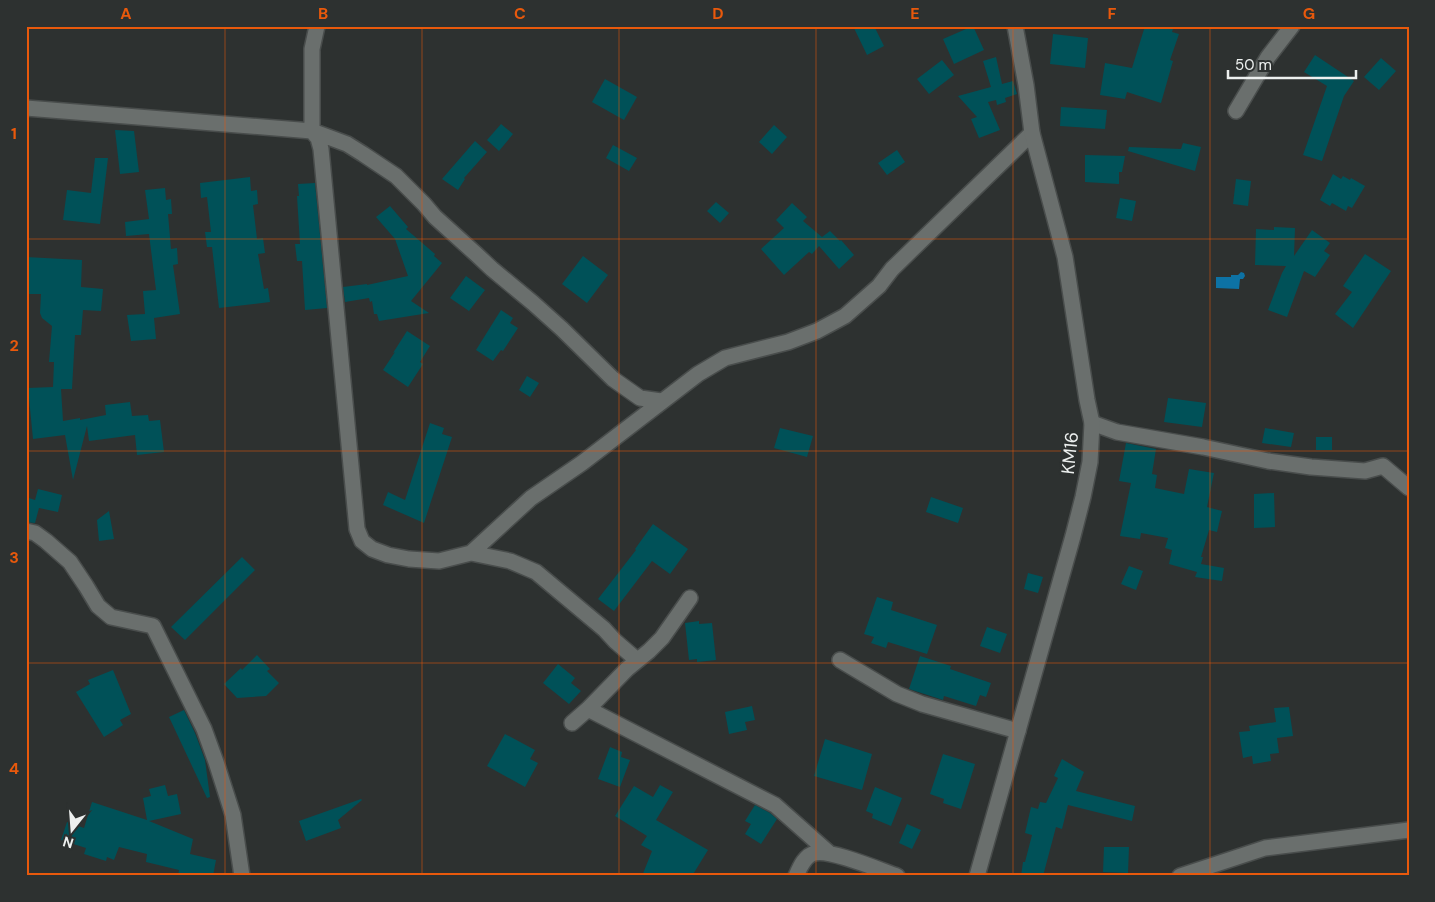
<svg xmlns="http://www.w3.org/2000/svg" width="1435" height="902" viewBox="0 0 1435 902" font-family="'DM Sans',sans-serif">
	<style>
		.water { fill: #0d72a4 }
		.building { fill: #005158 }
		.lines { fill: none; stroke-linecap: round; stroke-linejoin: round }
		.minor-casing { stroke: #494d4c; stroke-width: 18 }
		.tertiary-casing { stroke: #494d4c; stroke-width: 18 }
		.minor { stroke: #6a6f6d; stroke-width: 15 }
		.tertiary { stroke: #6a6f6d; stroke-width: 15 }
		.grid { fill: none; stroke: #e8590c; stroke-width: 1; stroke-opacity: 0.55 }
		.labels { text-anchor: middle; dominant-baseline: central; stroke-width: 5; stroke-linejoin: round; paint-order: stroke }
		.street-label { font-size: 18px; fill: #edf0ef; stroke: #2d3130 }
		.neatline { fill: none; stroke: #e8590c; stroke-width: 2 }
		.grid-label { font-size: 16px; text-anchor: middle; font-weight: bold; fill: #e8590c }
	</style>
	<rect width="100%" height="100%" fill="#2d3130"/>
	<path class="water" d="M 1241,272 L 1244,273 L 1245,276 L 1243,279 L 1240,279 L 1239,289 L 1216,288 L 1216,277 L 1231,277 L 1231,275 L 1238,275 Z"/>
	<path class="building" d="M 853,26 L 874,26 L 884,46 L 867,55 Z
		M 973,26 L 984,50 L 954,64 L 943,39 Z
		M 1145,26 L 1174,26 L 1172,32 L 1179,34 L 1170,60 L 1173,61 L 1161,103 L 1127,92 L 1125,99 L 1100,95 L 1105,63 L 1132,68 Z
		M 1053,34 L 1088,38 L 1085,68 L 1050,64 Z
		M 1315,55 L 1354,81 L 1344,96 L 1322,161 L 1303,155 L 1327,86 L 1304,72 Z
		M 996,57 L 1002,84 L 1013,81 L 1017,94 L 1005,98 L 1006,102 L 997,105 L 996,100 L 988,102 L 1000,130 L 979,138 L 971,119 L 977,117 L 958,96 L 991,87 L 983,61 Z
		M 1381,58 L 1396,71 L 1379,90 L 1364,77 Z
		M 942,60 L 954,75 L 929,94 L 917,79 Z
		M 605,79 L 637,97 L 624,120 L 592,102 Z
		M 1061,107 L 1107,110 L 1105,129 L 1060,126 Z
		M 501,124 L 513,134 L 499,151 L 487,140 Z
		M 774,125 L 787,137 L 772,154 L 759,142 Z
		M 115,130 L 134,131 L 139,172 L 120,174 Z
		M 475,141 L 487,152 L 464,178 L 465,179 L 458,190 L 442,179 Z
		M 1183,143 L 1201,147 L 1195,171 L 1128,151 L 1129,147 L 1181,149 Z
		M 613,145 L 637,158 L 629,171 L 606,158 Z
		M 897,150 L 905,162 L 887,175 L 878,163 Z
		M 1085,155 L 1125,156 L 1122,172 L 1119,172 L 1119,184 L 1085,182 Z
		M 95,158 L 108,158 L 100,224 L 63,220 L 67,190 L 91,193 Z
		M 1333,174 L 1341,179 L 1343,176 L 1350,180 L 1351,178 L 1365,186 L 1352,208 L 1348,206 L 1346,211 L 1332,203 L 1330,206 L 1320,200 Z
		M 250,177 L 251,191 L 257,190 L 258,204 L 253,205 L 257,239 L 263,238 L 265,253 L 258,254 L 264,289 L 268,288 L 270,302 L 219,308 L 212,247 L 207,247 L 205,232 L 211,232 L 207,197 L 201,198 L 200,183 Z
		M 1236,179 L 1251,181 L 1248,206 L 1233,204 Z
		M 315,183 L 327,308 L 305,310 L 302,261 L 297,261 L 295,244 L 300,244 L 297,196 L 299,196 L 298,184 Z
		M 165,188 L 166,200 L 171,199 L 172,214 L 168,214 L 171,249 L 177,248 L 178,264 L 173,265 L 180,314 L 154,318 L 156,339 L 131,341 L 127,315 L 145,314 L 143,291 L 156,290 L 149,234 L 126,236 L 125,222 L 149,219 L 145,190 Z
		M 1120,198 L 1136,201 L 1132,221 L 1116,218 Z
		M 716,202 L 729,213 L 720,223 L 707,211 Z
		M 792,203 L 807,217 L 803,221 L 822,237 L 830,231 L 840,241 L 841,240 L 854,255 L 839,269 L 819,246 L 812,254 L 809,252 L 784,275 L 761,249 L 784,228 L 776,220 Z
		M 390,206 L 408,227 L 406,229 L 435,254 L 434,256 L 442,263 L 411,301 L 429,313 L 379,321 L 377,314 L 374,314 L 372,301 L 370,302 L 369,298 L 345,302 L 343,287 L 367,284 L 367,285 L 408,276 L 395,239 L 376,217 Z
		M 1274,227 L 1295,228 L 1294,256 L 1312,230 L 1330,243 L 1324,251 L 1330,255 L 1315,277 L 1304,271 L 1287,317 L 1268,310 L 1282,273 L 1286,266 L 1255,265 L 1256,229 L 1274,230 Z
		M 1365,254 L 1391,271 L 1353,328 L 1335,314 L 1352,292 L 1343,286 Z
		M 583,256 L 608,275 L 587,303 L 562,284 Z
		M 26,257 L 82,260 L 81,287 L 103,289 L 101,311 L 83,310 L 81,335 L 75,335 L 72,389 L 61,389 L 63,421 L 80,418 L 80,420 L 106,415 L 105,405 L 130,402 L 132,416 L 148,415 L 149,421 L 160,420 L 164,452 L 137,455 L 135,435 L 89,441 L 87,426 L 73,480 L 65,435 L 33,439 L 28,388 L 53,387 L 54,362 L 49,362 L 52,326 L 42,318 L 40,313 L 41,294 L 26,294 Z
		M 466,276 L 485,290 L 469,311 L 450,298 Z
		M 501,310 L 513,318 L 510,323 L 518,328 L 503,351 L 501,350 L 493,361 L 476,350 Z
		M 407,331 L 430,346 L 420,362 L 423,364 L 408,387 L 383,370 L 395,352 L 393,353 Z
		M 527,376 L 539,383 L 530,397 L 519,390 Z
		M 1168,398 L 1206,403 L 1202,427 L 1164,422 Z
		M 430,423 L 444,428 L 442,434 L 452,437 L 424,523 L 383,505 L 388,492 L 405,500 Z
		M 780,428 L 813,436 L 807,457 L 774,448 Z
		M 1265,428 L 1294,433 L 1291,447 L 1262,443 Z
		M 1316,437 L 1332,437 L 1332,450 L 1316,450 Z
		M 1126,443 L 1156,449 L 1152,474 L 1157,475 L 1155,488 L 1184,494 L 1189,469 L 1214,473 L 1207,507 L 1222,511 L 1217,532 L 1209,530 L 1201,557 L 1203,557 L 1201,564 L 1224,568 L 1222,581 L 1195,577 L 1197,572 L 1169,564 L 1172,550 L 1165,548 L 1168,538 L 1141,533 L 1140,539 L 1120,536 L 1131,483 L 1119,481 Z
		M 38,489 L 62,495 L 58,512 L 39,508 L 35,523 L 26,522 L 26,497 L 35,500 Z
		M 1274,493 L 1275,527 L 1254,528 L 1254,494 Z
		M 931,497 L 963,508 L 958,523 L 926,512 Z
		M 109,511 L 114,539 L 99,541 L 97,520 Z
		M 653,524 L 688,549 L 670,574 L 652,561 L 614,611 L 598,599 L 636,550 L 635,549 Z
		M 242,557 L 255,570 L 185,640 L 171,627 Z
		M 1129,566 L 1143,571 L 1136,590 L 1121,584 Z
		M 1028,573 L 1043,577 L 1038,593 L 1024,589 Z
		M 877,597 L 893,602 L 891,610 L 937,625 L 927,654 L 888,642 L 886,648 L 871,643 L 874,637 L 864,634 Z
		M 699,621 L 699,624 L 712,623 L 716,660 L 697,662 L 697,659 L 689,660 L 685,623 Z
		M 987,627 L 1007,634 L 1000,653 L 980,646 Z
		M 257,655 L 270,669 L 267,671 L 279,683 L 266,696 L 237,698 L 224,684 L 241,668 L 242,670 Z
		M 920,656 L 951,666 L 950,669 L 991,683 L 986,697 L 980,695 L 976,706 L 944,696 L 943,700 L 909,689 Z
		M 558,664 L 575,678 L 571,683 L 581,691 L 569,704 L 543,683 Z
		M 113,670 L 131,714 L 120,720 L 123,725 L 104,737 L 76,692 L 90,684 L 88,680 Z
		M 752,706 L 755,720 L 745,722 L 747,730 L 729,734 L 725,712 Z
		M 1289,707 L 1293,736 L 1277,738 L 1279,753 L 1270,754 L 1271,761 L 1253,764 L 1252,756 L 1243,758 L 1239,732 L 1250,731 L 1249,726 L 1276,722 L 1274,708 Z
		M 184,710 L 195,733 L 205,760 L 210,797 L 207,798 L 169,717 Z
		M 505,734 L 535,750 L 530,759 L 538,763 L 525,787 L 487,766 Z
		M 825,739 L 872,754 L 862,790 L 814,776 Z
		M 610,747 L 622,752 L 621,757 L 630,760 L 620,787 L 598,779 Z
		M 943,754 L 975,764 L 961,809 L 943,803 L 944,799 L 930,794 Z
		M 1062,759 L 1084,772 L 1076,791 L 1135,806 L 1132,821 L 1068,805 L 1062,829 L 1056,827 L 1043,876 L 1021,876 L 1023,862 L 1025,862 L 1032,835 L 1025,833 L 1031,807 L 1038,809 L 1040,802 L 1046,803 L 1058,778 L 1054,776 Z
		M 165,785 L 168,796 L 177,794 L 181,814 L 149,821 L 193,839 L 190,854 L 216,860 L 213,876 L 178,876 L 179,870 L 146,862 L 147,854 L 119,847 L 114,860 L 107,857 L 106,861 L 84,854 L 86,848 L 61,840 L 67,822 L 84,828 L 92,802 L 147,820 L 143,798 L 151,796 L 149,789 Z
		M 660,785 L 673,792 L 656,820 L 708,850 L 692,876 L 642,876 L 652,851 L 641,845 L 647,836 L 615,816 L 634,786 L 653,797 Z
		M 875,787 L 902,798 L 891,826 L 872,818 L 873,814 L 866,811 Z
		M 361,799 L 362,800 L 338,820 L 341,828 L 306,841 L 299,821 Z
		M 755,805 L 770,813 L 777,819 L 761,844 L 745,834 L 751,824 L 745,821 Z
		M 907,824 L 921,830 L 912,849 L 899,843 Z
		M 1104,847 L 1129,847 L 1128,873 L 1103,872 Z"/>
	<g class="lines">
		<g class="minor-casing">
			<path id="minor" d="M 317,26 L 312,49 L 312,131 L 318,138 L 321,149 L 357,529 L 362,541 L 372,549 L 388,555 L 409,559 L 439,561 L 471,553 L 510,561 L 536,572 L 604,629 L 615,641 L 637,660
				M 26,108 L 312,131 L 347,144 L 363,154 L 396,176 L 424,204 L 435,217 L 476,254 L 492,269 L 533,303 L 562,329 L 613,379 L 640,398 L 661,401
				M 1236,111 L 1268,57 L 1292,26
				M 1092,423 L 1117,432 L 1203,447 L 1268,461 L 1311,467 L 1365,471 L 1383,466 L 1409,488
				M 26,531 L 35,533 L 46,541 L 70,562 L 86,586 L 98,606 L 111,617 L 153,626 L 204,729 L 216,762 L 233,815 L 242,876
				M 471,553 L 531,498 L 582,463 L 698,374 L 725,358 L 788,342 L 817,331 L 845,316 L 879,286 L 892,269 L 1032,133
				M 840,660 L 897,694 L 922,704 L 1018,731
				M 588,709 L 775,805 L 828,852
				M 572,723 L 588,709 L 627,669 L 649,651 L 662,638 L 690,598
				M 796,876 C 800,867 805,855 815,853 C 830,849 880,870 897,876
				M 1180,876 L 1265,848 L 1409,830"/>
		</g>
		<g class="tertiary-casing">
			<path id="tertiary" d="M 977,876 L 1073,536 L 1083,497 L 1090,462 L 1092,423 L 1087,400 L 1065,257 L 1032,133 L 1026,85 L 1015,26"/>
		</g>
		<use href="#minor" class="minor"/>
		<use href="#tertiary" class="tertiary"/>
	</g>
	<path class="grid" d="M 225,26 L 225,876M 422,26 L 422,876M 619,26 L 619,876M 816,26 L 816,876M 1013,26 L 1013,876M 1210,26 L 1210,876M 26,239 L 1409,239M 26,451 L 1409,451M 26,663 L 1409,663"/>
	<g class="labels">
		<g class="street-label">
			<text transform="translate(1070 453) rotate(-84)">KM16</text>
		</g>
	</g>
	<rect width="1435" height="902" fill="none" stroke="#2d3130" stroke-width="55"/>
	<g transform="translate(72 830) rotate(197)" stroke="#2d3130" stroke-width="4" paint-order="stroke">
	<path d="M0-4L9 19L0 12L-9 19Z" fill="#edf0ef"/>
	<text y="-8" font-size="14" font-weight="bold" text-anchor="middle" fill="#edf0ef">N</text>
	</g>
	<path d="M1228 70v8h128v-8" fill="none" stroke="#edf0ef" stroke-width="2.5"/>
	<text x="1235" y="70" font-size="15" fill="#edf0ef" stroke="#2d3130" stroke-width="4" paint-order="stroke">50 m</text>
	<rect x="28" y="28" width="1380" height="846" class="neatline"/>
	<g class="grid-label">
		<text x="126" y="19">A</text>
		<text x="323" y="19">B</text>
		<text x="520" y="19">C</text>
		<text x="718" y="19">D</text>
		<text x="915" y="19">E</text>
		<text x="1112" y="19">F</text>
		<text x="1309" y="19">G</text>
		<text x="14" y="139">1</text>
		<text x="14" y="351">2</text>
		<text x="14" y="563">3</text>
		<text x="14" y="774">4</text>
	</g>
</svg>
